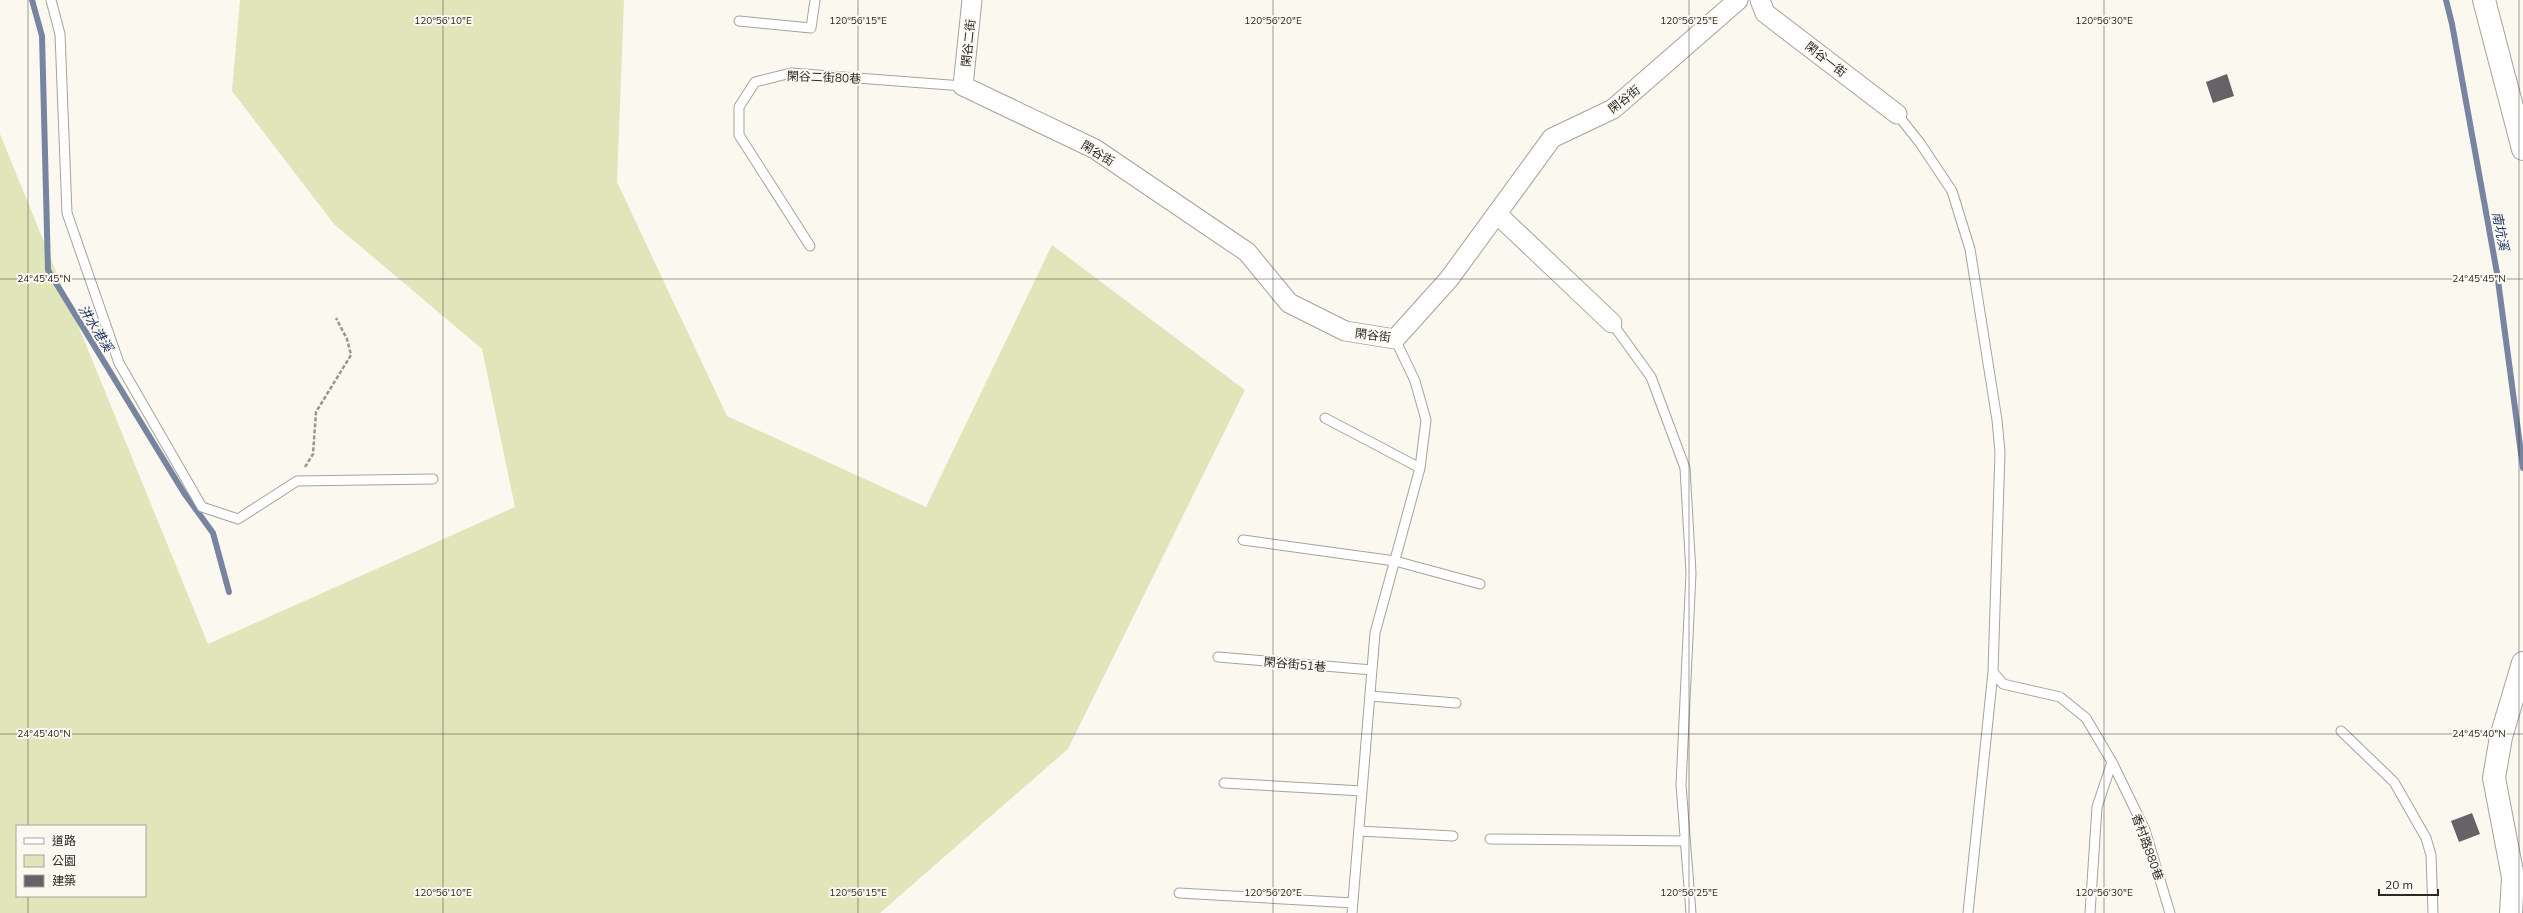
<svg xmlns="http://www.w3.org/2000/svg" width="2523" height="913" viewBox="0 0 2523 913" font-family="Mulish,'Noto Sans TC',sans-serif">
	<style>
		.green { fill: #e0e5ba; fill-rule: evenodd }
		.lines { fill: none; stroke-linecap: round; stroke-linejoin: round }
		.stream { stroke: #7785a1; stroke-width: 6 }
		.building { fill: #676268 }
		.service-casing { stroke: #a5a39b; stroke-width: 11 }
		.minor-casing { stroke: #a5a39b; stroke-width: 21 }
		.tertiary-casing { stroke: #a5a39b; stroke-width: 24 }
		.path { stroke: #989690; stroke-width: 2.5; stroke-dasharray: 4 2; stroke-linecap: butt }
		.service { stroke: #fff; stroke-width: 9 }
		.minor { stroke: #fff; stroke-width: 19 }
		.tertiary { stroke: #fff; stroke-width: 22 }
		.ticks { fill: none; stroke: #2a2926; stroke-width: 1; stroke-opacity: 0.45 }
		.labels { text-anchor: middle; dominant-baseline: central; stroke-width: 4; stroke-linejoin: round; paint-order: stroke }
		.street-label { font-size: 12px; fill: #2a2926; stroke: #fbf8f0 }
		.water-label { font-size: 13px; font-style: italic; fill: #203669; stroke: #fbf8f0 }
		.ticks-label { font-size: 10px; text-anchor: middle; fill: #2a2926; stroke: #fbf8f0; stroke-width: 4; stroke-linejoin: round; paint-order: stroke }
	</style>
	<rect width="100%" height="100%" fill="#fbf8f0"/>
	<path class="green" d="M 240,0 L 624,0 L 617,182 L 727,416 L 926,507 L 1052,245 L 1245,390 L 1068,749 L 880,913 L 0,913 L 0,134 L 208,644 L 515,507 L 482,349 L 334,224 L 232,91 ZM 17,826 L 145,826 L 145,896 L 17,896 Z"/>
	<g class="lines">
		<path class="stream" d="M 32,0 L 42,36 L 48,270 L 184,493 L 213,533 L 229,592
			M 2446,0 L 2452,24 L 2497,273 L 2523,468"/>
	</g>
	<path class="building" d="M 2227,74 L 2234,96 L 2213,103 L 2206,82 Z
		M 2472,813 L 2480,834 L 2459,842 L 2451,821 Z"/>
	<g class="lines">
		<g class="service-casing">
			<path id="service" d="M 51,0 L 60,34 L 67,213 L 119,363 L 202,507 L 238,519 L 297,481 L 433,479
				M 739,21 L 811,28 L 815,0
				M 1897,114 L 1920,143 L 1952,191 L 1970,249 L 1997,420 L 2000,452 L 1993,672 L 1968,913
				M 810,246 L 739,135 L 739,107 L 755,82 L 791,73 L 963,86
				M 1612,323 L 1651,377 L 1685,468 L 1691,573 L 1681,785 L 1691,913
				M 1325,418 L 1420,468
				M 1243,540 L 1395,561 L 1480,584
				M 1218,657 L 1372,670
				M 1993,672 L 2003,684 L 2060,697 L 2086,718 L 2112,762 L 2145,830 L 2170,913
				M 1370,696 L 1456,703
				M 2341,731 L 2394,782 L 2426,838 L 2431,855 L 2433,913
				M 1224,783 L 1362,791
				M 1359,831 L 1453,836
				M 1490,839 L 1685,841
				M 1179,893 L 1353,903
				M 1352,913 L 1375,633 L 1420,468 L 1426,420 L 1415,381 L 1395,339
				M 2090,913 L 2097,807 L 2112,762"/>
		</g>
		<g class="minor-casing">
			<path id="minor" d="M 972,0 L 963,86 L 1095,149 L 1247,252 L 1289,303 L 1345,331 L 1395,339 L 1449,279 L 1552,138 L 1613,109 L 1738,0
				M 1760,0 L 1765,13 L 1897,114
				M 1497,214 L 1612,323"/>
		</g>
		<g class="tertiary-casing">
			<path id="tertiary" d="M 2484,0 L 2523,149
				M 2511,913 L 2513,877 L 2494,778 L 2501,737 L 2523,663"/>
		</g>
		<path class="path" d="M 305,467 L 313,454 L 316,412 L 351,355 L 347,339 L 336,318"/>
		<use href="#service" class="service"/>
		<use href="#minor" class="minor"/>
		<use href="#tertiary" class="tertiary"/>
	</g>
	<path class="ticks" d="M 28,0 L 28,826M 443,0 L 443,913M 858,0 L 858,913M 1273,0 L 1273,913M 1689,0 L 1689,913M 2104,0 L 2104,913M 2519,0 L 2519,913M 0,279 L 2523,279M 0,734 L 2523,734M 28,896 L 28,913"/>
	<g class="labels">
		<g class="street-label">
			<text transform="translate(968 43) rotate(-84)">閑谷二街</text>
			<text transform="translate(1826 59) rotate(38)">閑谷一街</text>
			<text transform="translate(824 77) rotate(2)">閑谷二街80巷</text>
			<text transform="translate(1624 99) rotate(-38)">閑谷街</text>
			<text transform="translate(1098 153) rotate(31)">閑谷街</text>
			<text transform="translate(1373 335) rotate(7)">閑谷街</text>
			<text transform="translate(1295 664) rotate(5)">閑谷街51巷</text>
			<text transform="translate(2148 847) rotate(70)">香村路880巷</text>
		</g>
		<g class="water-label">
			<text transform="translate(2501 231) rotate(79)">南坑溪</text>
			<text transform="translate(96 328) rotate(58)">汫水港溪</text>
		</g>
	</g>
	<g class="ticks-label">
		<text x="443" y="24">120°56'10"E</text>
		<text x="858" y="24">120°56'15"E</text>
		<text x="1273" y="24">120°56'20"E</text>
		<text x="1689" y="24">120°56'25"E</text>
		<text x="2104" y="24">120°56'30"E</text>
		<text x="44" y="282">24°45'45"N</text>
		<text x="2479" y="282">24°45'45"N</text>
		<text x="44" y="737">24°45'40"N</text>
		<text x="2479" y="737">24°45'40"N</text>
		<text x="443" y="896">120°56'10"E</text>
		<text x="858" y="896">120°56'15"E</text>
		<text x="1273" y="896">120°56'20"E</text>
		<text x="1689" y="896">120°56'25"E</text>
		<text x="2104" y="896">120°56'30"E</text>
	</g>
	<rect x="16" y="825" width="130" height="72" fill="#fbf8f0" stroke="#a7a59f"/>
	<rect x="24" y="838" width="20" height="6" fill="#ffffff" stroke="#a7a59f"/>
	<text x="52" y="845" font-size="12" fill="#2a2926">道路</text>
	<rect x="24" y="855" width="20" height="12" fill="#e0e5ba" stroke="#a7a59f"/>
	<text x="52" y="865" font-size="12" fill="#2a2926">公園</text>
	<rect x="24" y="875" width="20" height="12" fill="#676268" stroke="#a7a59f"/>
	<text x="52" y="885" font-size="12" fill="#2a2926">建築</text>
	<path d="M2379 889v6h59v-6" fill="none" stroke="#2a2926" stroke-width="2"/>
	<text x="2385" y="889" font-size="12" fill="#2a2926" stroke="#fbf8f0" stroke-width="3" paint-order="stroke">20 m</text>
</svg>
